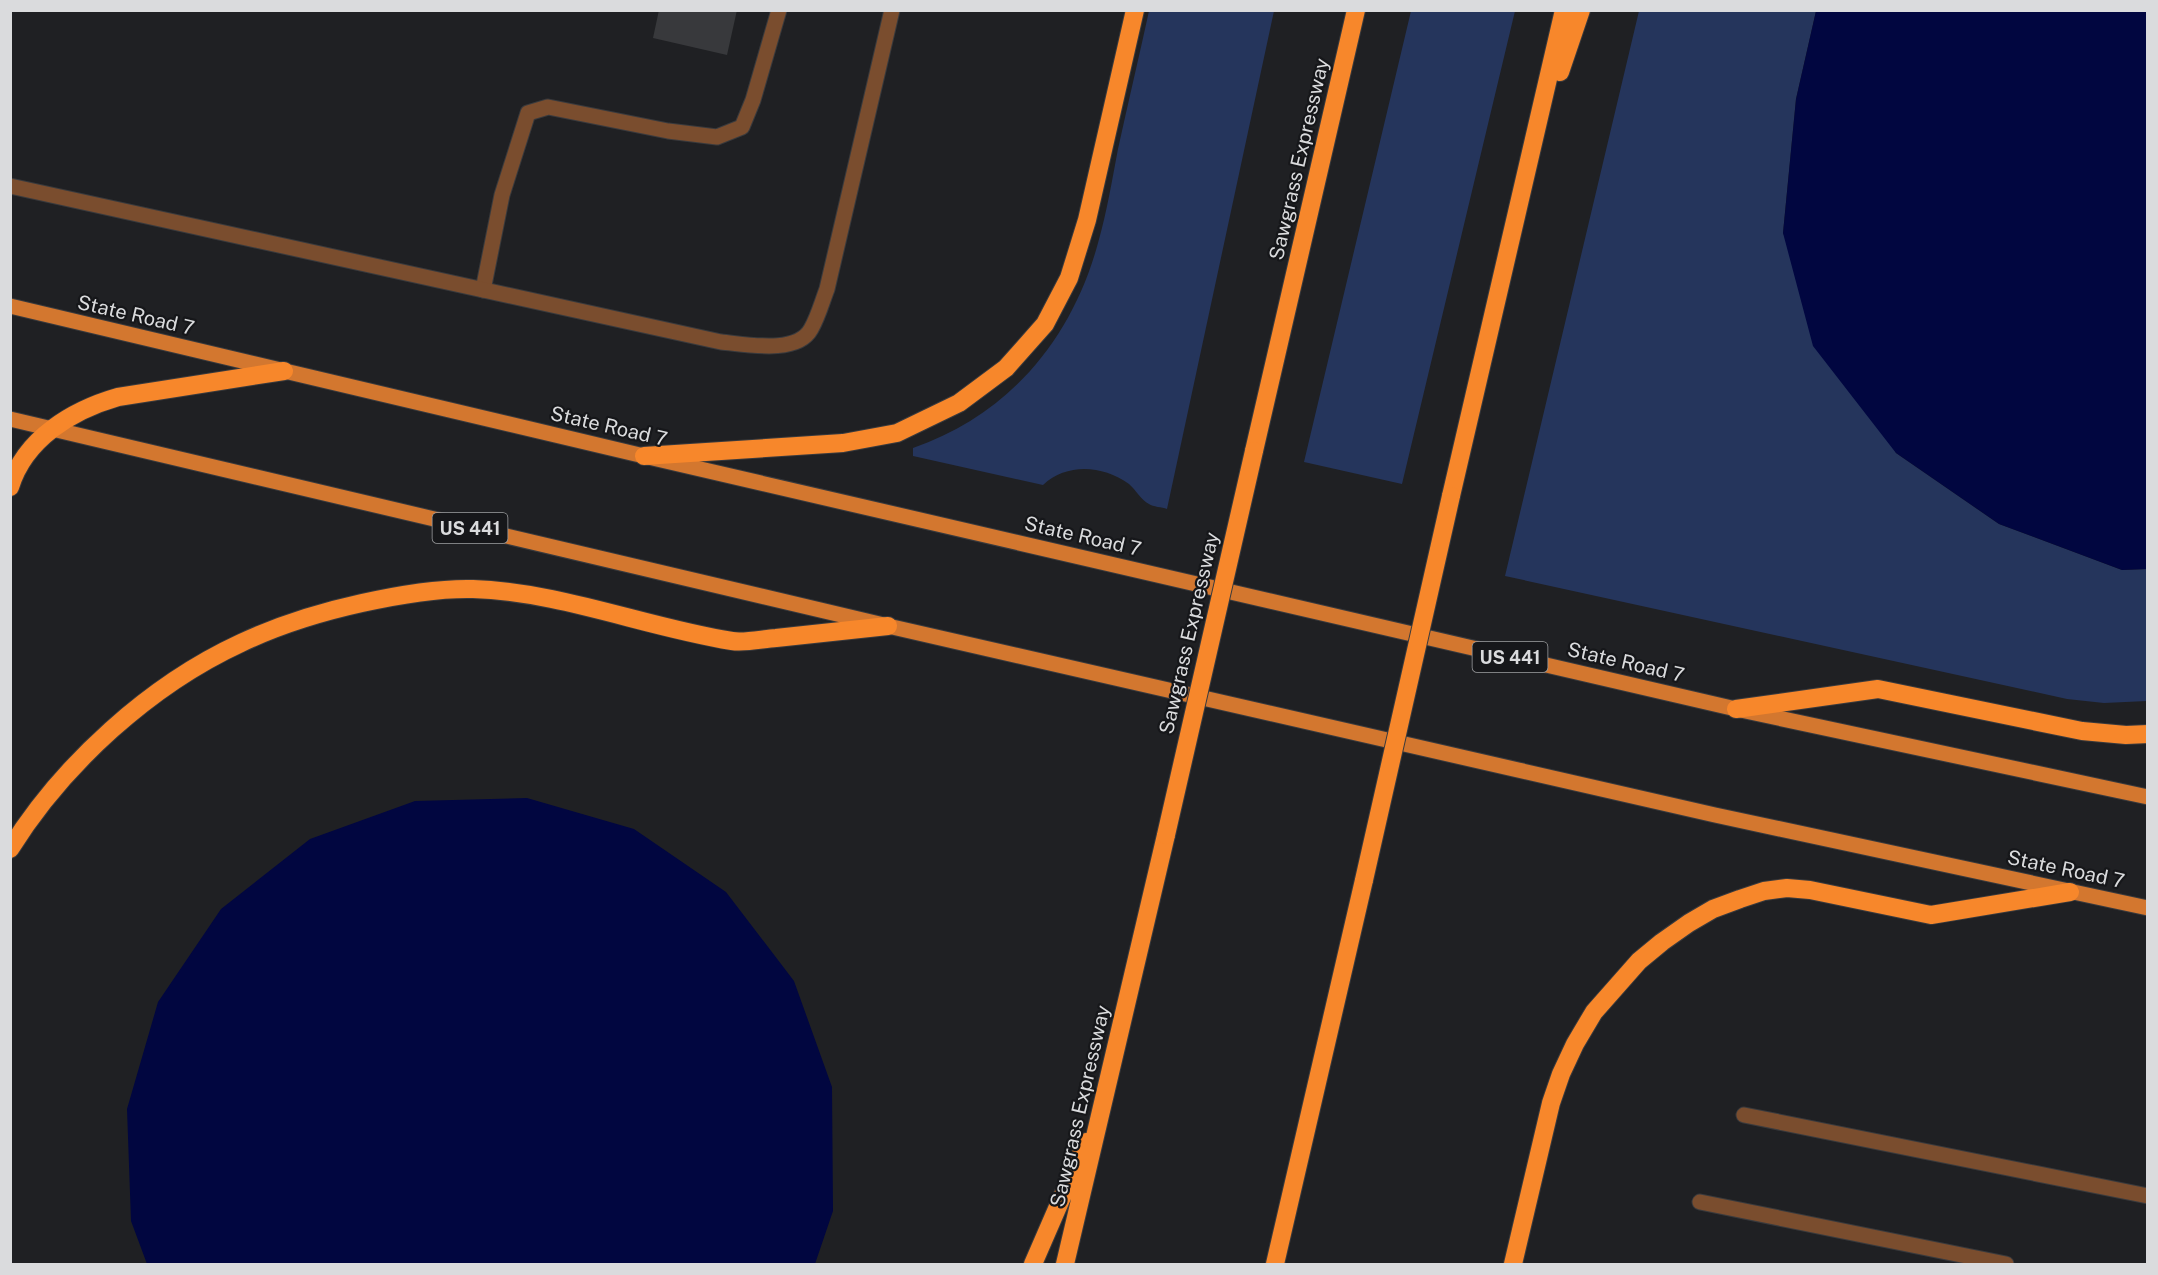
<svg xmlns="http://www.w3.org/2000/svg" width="2158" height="1275" viewBox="0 0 2158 1275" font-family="'Public Sans',sans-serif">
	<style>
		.green { fill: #25355c }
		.water { fill: #010640 }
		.building { fill: #38393c }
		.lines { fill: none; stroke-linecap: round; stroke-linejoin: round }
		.service-casing { stroke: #393a3d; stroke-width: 17 }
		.minor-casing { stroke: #393a3d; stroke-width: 17 }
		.primary-casing { stroke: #393a3d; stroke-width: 17 }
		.motorway-casing { stroke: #393a3d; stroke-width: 20 }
		.service { stroke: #7a4d2e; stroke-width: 15 }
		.minor { stroke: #7a4d2e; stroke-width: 15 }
		.primary { stroke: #d3772f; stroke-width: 15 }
		.motorway { stroke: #f7872b; stroke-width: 18 }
		.motorway-bridge-casing { stroke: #393a3d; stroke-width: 20; stroke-linecap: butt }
		.motorway-bridge { stroke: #f7872b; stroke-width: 18 }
		.labels { text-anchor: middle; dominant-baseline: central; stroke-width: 4.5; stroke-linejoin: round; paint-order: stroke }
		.shield { fill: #16171a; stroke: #9fa0a2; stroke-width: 1.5 }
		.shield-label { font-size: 18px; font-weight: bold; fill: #dadbdd }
		.street-label { font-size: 20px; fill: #dadbdd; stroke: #16171a }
	</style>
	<rect width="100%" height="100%" fill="#1f2023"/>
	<path class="green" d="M 1149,11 L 1274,11 L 1167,509 C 1162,507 1153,507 1149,504 C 1141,500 1136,490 1129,484 C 1102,465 1067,463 1043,485 L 913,456 L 913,448 C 1009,415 1072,339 1098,243 C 1107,212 1112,180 1118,149 C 1128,103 1139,57 1149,11 Z
		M 1411,11 L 1515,11 L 1402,484 L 1304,462 Z
		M 1639,11 L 1816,11 L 1796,99 L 1783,233 L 1896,453 L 1999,524 L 2122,570 L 2147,569 L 2147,701 L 2104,703 L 2067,699 L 1505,576 Z"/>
	<path class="water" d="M 1816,11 L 2147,11 L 2147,569 L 2122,570 L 1999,524 L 1896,453 L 1813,346 L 1783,233 L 1796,99 Z
		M 527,798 L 634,829 L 726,892 L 794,981 L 832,1087 L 833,1211 L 815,1264 L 147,1264 L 131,1221 L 127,1109 L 158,1002 L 221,909 L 310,839 L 415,801 Z"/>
	<path class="building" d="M 659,10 L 737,10 L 727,55 L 653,38 Z"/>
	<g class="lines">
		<g class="service-casing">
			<path id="service" d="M 483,290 L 502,195 L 528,113 L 548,107 L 668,131 L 717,137 L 742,127 L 753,100 L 779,10
				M 1744,1115 L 2148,1196
				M 1700,1202 L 2006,1264"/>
		</g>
		<g class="minor-casing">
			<path id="minor" d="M 10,186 L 721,342 C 745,344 797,355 811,329 C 818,317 822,302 827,289 L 892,10"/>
		</g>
		<g class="primary-casing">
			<path id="primary" d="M 10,306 L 644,456 L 1736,709 L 2148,797
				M 10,419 L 888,626 L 1715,815 L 2148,908"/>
		</g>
		<g class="motorway-casing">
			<path id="motorway" d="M 1560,72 L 1581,10
				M 1254,451 L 1356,10
				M 644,456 L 843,443 L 897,433 L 959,403 L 1006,368 L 1045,324 L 1069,278 L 1087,220 L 1135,10
				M 10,487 C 25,438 73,410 118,397 L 284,371
				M 1451,496 L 1564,10
				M 1736,709 L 1878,689 L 2082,731 L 2126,735 L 2148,734
				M 10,849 C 63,764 150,685 241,643 C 279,625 321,612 362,603 C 398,595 436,588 473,589 C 561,592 645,627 732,641 C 745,643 762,639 776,638 C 813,634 851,630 888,626
				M 1033,1264 L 1086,1142
				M 1065,1264 L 1166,835
				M 1275,1264 L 1364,880
				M 1513,1264 L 1551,1103 L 1561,1074 L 1575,1044 L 1594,1012 L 1639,961 L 1662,942 L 1689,923 L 1713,909 L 1740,899 L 1764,891 L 1787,888 L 1810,890 L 1931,915 L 2070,892"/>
		</g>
		<use href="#service" class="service"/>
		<use href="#minor" class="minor"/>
		<use href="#primary" class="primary"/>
		<use href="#motorway" class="motorway"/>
		<g class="motorway-bridge-casing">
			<path id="motorway-bridge" d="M 1166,835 L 1254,451
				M 1364,880 L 1451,496"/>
		</g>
		<use href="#motorway-bridge" class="motorway-bridge"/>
	</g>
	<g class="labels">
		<g class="shield">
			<rect x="432.5" y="513" width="75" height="30" rx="4.5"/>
			<rect x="1472.5" y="642" width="75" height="30" rx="4.5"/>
		</g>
		<g class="shield-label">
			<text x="470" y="528">US 441</text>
			<text x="1510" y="657">US 441</text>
		</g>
		<g class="street-label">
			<text transform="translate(1299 159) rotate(-77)">Sawgrass Expressway</text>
			<text transform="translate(136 315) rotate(13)">State Road 7</text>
			<text transform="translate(609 426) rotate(13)">State Road 7</text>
			<text transform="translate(1083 536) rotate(13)">State Road 7</text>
			<text transform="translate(1189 633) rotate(-77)">Sawgrass Expressway</text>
			<text transform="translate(1626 662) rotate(13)">State Road 7</text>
			<text transform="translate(2066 869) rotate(12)">State Road 7</text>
			<text transform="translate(1080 1106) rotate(-77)">Sawgrass Expressway</text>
		</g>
	</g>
	<rect width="2158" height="1275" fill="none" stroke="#dadbdd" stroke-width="24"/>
</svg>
